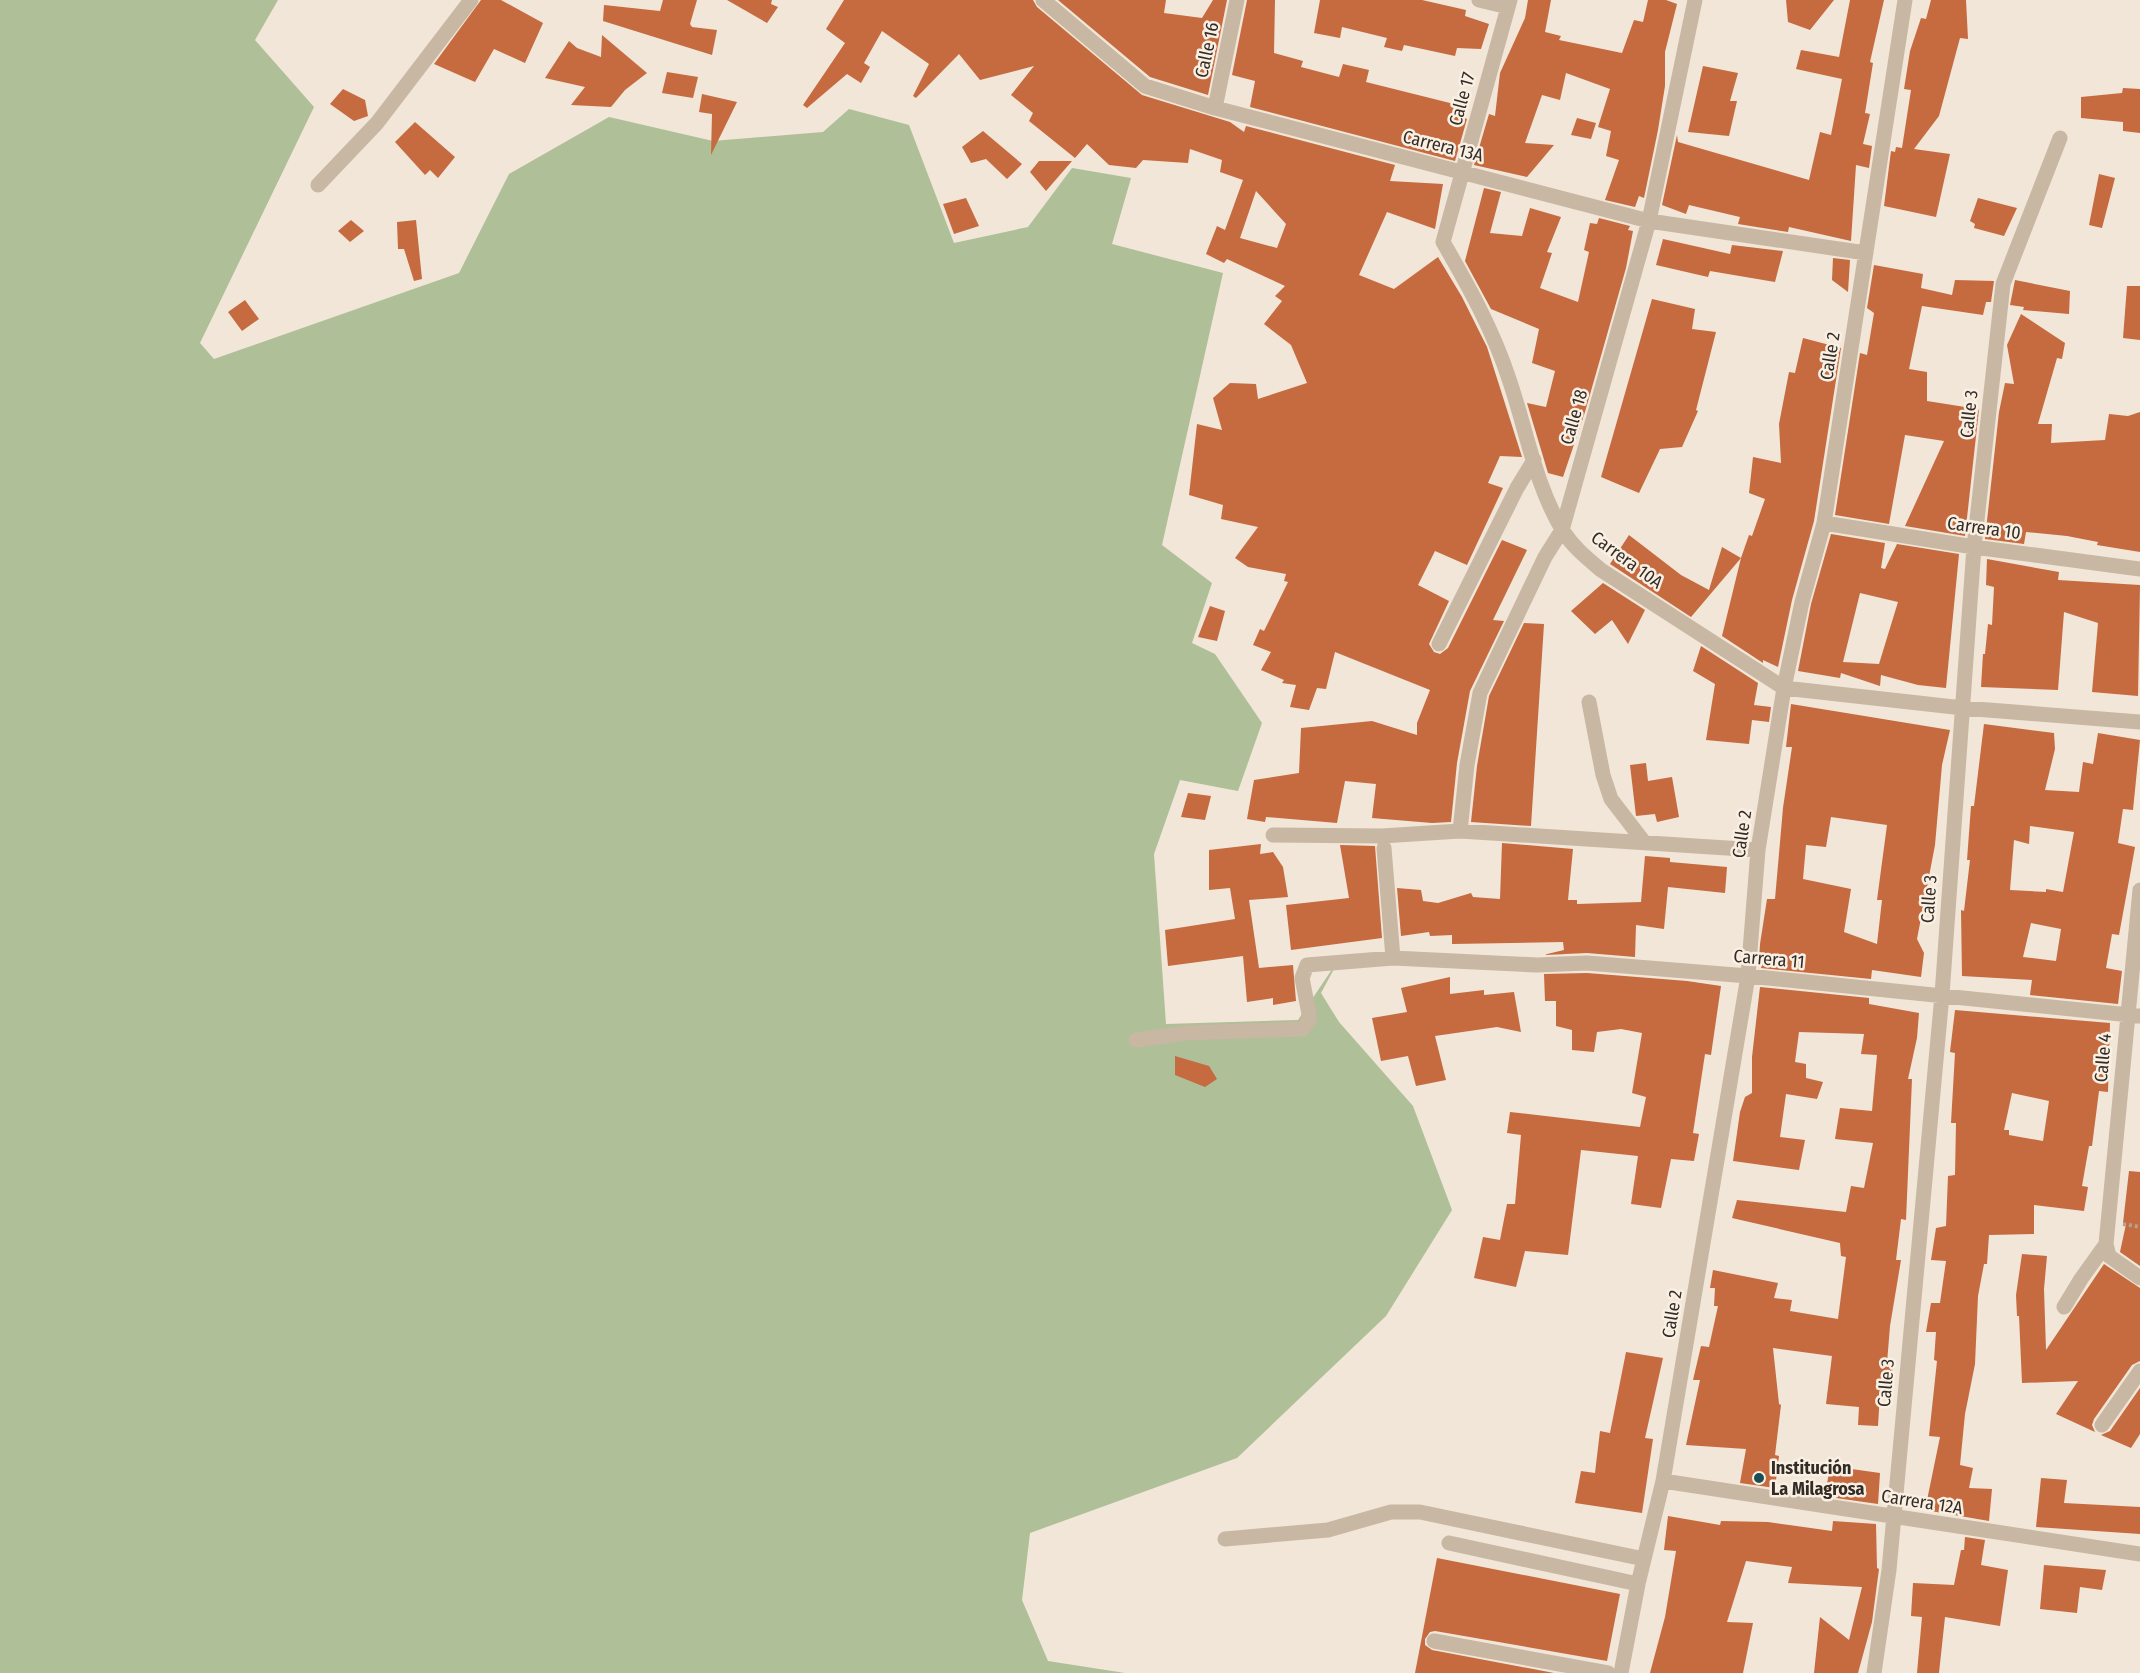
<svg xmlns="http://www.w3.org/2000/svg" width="2140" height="1673" viewBox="0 0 2140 1673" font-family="'Fira Sans Condensed',sans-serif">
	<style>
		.green { fill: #afbf97 }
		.building { fill: #c66a40; fill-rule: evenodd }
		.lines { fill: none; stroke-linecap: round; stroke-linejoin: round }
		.path { stroke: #b4a18e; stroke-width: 4; stroke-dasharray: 3 3; stroke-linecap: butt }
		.minor { stroke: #c8b7a3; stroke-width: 15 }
		.poi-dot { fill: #1b4d54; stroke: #f9f0e3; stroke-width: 2 }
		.labels { text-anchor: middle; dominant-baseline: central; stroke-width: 5; stroke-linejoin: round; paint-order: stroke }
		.street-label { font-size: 18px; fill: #332b25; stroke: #f9f0e3 }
		.poi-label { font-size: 18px; font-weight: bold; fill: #332b25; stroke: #f9f0e3; text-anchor: start }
	</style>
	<rect width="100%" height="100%" fill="#f1e6d7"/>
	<path class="green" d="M 0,0 L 278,0 L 255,40 L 314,107 L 200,343 L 214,359 L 459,273 L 509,174 L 609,117 L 713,141 L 823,132 L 849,109 L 909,125 L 954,243 L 1028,227 L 1072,168 L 1131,178 L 1112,244 L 1223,273 L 1162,545 L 1212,583 L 1192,643 L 1215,654 L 1262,723 L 1238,791 L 1180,780 L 1154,854 L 1166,1024 L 1298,1020 L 1341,956 L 1321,993 L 1339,1022 L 1413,1106 L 1452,1210 L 1386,1316 L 1237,1458 L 1030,1533 L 1022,1600 L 1048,1661 L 1125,1673 L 0,1673 Z"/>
	<path class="building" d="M 481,0 L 501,0 L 543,23 L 525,63 L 494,49 L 475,82 L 434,64 Z
		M 663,0 L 697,0 L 690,24 L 692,27 L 717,30 L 712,55 L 603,21 L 604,5 L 660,11 Z
		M 727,0 L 772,0 L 771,4 L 778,7 L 767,23 Z
		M 844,0 L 1033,0 L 1037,7 L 1142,95 L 1230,122 L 1244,132 L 1246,126 L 1395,165 L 1390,181 L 1443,184 L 1435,229 L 1387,212 L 1359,275 L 1394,289 L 1438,257 L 1462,297 L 1487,347 L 1522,457 L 1500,456 L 1488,483 L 1503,488 L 1467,565 L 1435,551 L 1418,585 L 1449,601 L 1429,644 L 1434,652 L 1440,654 L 1448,648 L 1502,540 L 1527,550 L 1493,620 L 1504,621 L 1470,691 L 1457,763 L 1451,822 L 1432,823 L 1372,818 L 1376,784 L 1345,781 L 1337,823 L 1266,817 L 1265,822 L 1247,819 L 1254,780 L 1299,773 L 1301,728 L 1372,721 L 1417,735 L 1417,723 L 1430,690 L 1335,652 L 1326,689 L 1317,688 L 1309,710 L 1290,707 L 1296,685 L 1282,683 L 1284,680 L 1261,670 L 1271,652 L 1253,645 L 1260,629 L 1264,631 L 1288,582 L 1284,581 L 1286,574 L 1248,567 L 1235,558 L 1258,527 L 1221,519 L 1223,505 L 1189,495 L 1197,424 L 1222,430 L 1213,398 L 1230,383 L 1256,384 L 1258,399 L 1307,383 L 1291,345 L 1264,324 L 1282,301 L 1275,296 L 1285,286 L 1227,259 L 1224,263 L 1206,254 L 1217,226 L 1225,230 L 1243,180 L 1220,172 L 1222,160 L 1190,149 L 1188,163 L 1143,160 L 1136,168 L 1109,165 L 1087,144 L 1075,158 L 1029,121 L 1033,113 L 1011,95 L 1034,66 L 980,80 L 959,54 L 916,98 L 913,96 L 929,64 L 882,31 L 864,63 L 870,67 L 861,83 L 847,74 L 807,108 L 803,105 L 845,43 L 826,29 ZM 1256,191 L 1286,224 L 1277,248 L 1240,238 Z
		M 1058,0 L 1166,0 L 1164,13 L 1202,18 L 1213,0 L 1227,0 L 1208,95 L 1150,77 Z
		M 1247,0 L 1275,0 L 1274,53 L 1303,61 L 1301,67 L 1339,77 L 1343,64 L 1369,70 L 1366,82 L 1462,106 L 1459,116 L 1467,119 L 1455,161 L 1250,107 L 1255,81 L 1232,75 Z
		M 1320,0 L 1422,0 L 1466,10 L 1465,16 L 1489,24 L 1481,49 L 1457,48 L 1455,56 L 1404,45 L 1402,51 L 1384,47 L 1387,38 L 1342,27 L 1340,38 L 1314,33 Z
		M 1528,0 L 1551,0 L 1545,32 L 1561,36 L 1559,40 L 1622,53 L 1634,20 L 1643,22 L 1648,0 L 1666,0 L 1677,4 L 1665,52 L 1665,86 L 1658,130 L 1644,198 L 1639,196 L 1635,207 L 1605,200 L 1619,160 L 1606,156 L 1611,131 L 1598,127 L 1610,89 L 1566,73 L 1560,100 L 1542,95 L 1525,143 L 1554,145 L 1527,177 L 1474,165 L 1489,114 L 1495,116 L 1500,73 L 1525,18 Z
		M 1786,0 L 1834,0 L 1810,30 L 1788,22 Z
		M 1850,0 L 1884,0 L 1870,62 L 1873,63 L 1865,113 L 1870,114 L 1863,144 L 1872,146 L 1869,168 L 1856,165 L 1851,241 L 1789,227 L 1788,232 L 1738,224 L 1740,217 L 1689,205 L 1686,214 L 1662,205 L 1677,135 L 1678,142 L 1809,180 L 1820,132 L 1831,135 L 1842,79 L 1796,69 L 1801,50 L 1839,57 Z
		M 1931,0 L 1966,0 L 1968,39 L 1960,38 L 1939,116 L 1914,149 L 1950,154 L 1936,217 L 1884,206 L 1891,151 L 1895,152 L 1896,147 L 1902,148 L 1911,90 L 1904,89 L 1910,51 L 1921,18 L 1926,19 Z
		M 602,35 L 647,73 L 625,90 L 611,107 L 571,105 L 585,87 L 545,78 L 569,41 L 577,48 L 601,57 Z
		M 1703,66 L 1738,73 L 1730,101 L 1737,101 L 1729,136 L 1688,132 Z
		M 667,72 L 698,77 L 693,98 L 662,93 Z
		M 2123,88 L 2140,89 L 2140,133 L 2123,131 L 2123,122 L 2081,118 L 2081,97 L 2122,93 Z
		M 343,89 L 365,100 L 368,116 L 354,121 L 330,104 Z
		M 702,94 L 737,102 L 711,155 L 712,114 L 699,112 Z
		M 1577,118 L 1596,123 L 1591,139 L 1571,135 Z
		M 415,122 L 455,157 L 438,178 L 430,170 L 425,175 L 395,142 Z
		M 983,131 L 1022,164 L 1007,179 L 986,159 L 971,163 L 962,147 Z
		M 1039,161 L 1072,161 L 1046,191 L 1030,172 Z
		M 2099,174 L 2115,178 L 2102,228 L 2089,225 Z
		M 1484,188 L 1501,192 L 1490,233 L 1522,236 L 1530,208 L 1561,217 L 1547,252 L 1552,253 L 1540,288 L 1578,302 L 1589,252 L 1584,250 L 1590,223 L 1597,224 L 1599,218 L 1630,226 L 1628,230 L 1633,231 L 1626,268 L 1585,412 L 1563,477 L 1548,473 L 1527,403 L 1546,407 L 1555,371 L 1532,363 L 1539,329 L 1491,309 L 1465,261 Z
		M 966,198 L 979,226 L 954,234 L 943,204 Z
		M 1978,198 L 2017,208 L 2004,236 L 1974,228 L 1975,224 L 1970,221 Z
		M 351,220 L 364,231 L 350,242 L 338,231 Z
		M 416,220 L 422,279 L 414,281 L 404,249 L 398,249 L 397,222 Z
		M 1663,239 L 1730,254 L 1732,245 L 1783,251 L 1775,282 L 1710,271 L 1708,277 L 1656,265 Z
		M 1833,258 L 1850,260 L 1848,292 L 1832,280 Z
		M 1874,265 L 1923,274 L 1921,288 L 1952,295 L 1955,280 L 1994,281 L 1991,302 L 1986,302 L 1983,315 L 1922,306 L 1909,369 L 1927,372 L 1927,401 L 1965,407 L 1960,433 L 1966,435 L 1979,409 L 1965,536 L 1905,526 L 1944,441 L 1905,435 L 1889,524 L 1835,515 L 1860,353 L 1867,355 L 1874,313 L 1867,308 Z
		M 2015,280 L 2070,291 L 2069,314 L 2023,310 L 2024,307 L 2010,305 Z
		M 2127,286 L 2140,286 L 2140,340 L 2123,338 Z
		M 1652,299 L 1695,309 L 1692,329 L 1716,332 L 1696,410 L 1698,411 L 1682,447 L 1660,449 L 1639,493 L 1601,477 Z
		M 245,300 L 259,319 L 242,331 L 228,312 Z
		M 2021,314 L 2065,343 L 2062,359 L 2057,358 L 2038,424 L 2052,424 L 2051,443 L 2105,440 L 2109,414 L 2128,416 L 2140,412 L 2140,552 L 2097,545 L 2098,542 L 2067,536 L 2026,532 L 2024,544 L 1985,539 L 1999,412 L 2005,383 L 2014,384 L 2007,345 Z
		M 1803,338 L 1841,348 L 1814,521 L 1792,600 L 1778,667 L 1763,660 L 1763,663 L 1722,636 L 1741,558 L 1691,617 L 1610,564 L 1629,535 L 1681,575 L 1709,590 L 1722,547 L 1741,558 L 1749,535 L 1752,536 L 1765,499 L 1749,493 L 1753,457 L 1781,463 L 1779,424 L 1789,372 L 1795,373 Z
		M 1831,534 L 1885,543 L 1881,568 L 1885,569 L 1897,544 L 1959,554 L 1946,688 L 1918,685 L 1881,675 L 1880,686 L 1841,673 L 1840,678 L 1798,671 L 1811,604 ZM 1860,593 L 1898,602 L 1879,664 L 1843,662 Z
		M 1987,559 L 2059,572 L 2058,580 L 2140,585 L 2138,696 L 2092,692 L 2098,623 L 2064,612 L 2058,690 L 1981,687 L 1983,654 L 1985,654 L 1988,624 L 1992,625 L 1994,587 L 1986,585 Z
		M 1603,583 L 1645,610 L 1628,644 L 1612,620 L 1595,634 L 1571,611 Z
		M 1210,606 L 1225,611 L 1217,641 L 1198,637 Z
		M 1524,623 L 1544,624 L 1531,826 L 1471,822 L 1477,766 L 1489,696 Z
		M 1701,646 L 1758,683 L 1754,705 L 1771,707 L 1769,722 L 1752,720 L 1749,744 L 1706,740 L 1715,684 L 1693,671 Z
		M 1791,704 L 1950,730 L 1942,765 L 1935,845 L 1917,939 L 1924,953 L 1921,977 L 1872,970 L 1871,979 L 1761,968 L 1762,962 L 1759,961 L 1760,944 L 1767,899 L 1775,899 L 1783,808 L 1792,747 L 1786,747 ZM 1831,817 L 1887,825 L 1877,900 L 1882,900 L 1877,944 L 1844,932 L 1851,889 L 1803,879 L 1806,845 L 1826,847 Z
		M 1984,724 L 2054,733 L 2055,749 L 2045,790 L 2079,792 L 2083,762 L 2093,764 L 2098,733 L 2140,740 L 2133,810 L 2123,809 L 2118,843 L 2135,847 L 2130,875 L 2119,935 L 2112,934 L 2106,968 L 2122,971 L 2118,1004 L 2030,995 L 2032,980 L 1962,976 L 1961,910 L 1964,911 L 1970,860 L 1967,860 L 1971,806 L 1974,806 ZM 2030,826 L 2074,832 L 2063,892 L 2046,889 L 2046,892 L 2010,890 L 2014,840 L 2029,844 ZM 2031,923 L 2061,929 L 2056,961 L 2023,957 Z
		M 1646,763 L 1648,781 L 1672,777 L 1679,817 L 1657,822 L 1655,814 L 1636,816 L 1630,765 Z
		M 1188,793 L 1211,796 L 1205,820 L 1181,817 Z
		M 1502,843 L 1573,849 L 1568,900 L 1577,900 L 1577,904 L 1641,902 L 1645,856 L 1670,858 L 1670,862 L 1727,867 L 1725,893 L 1668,887 L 1664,929 L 1636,925 L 1635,957 L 1587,953 L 1543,955 L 1564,950 L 1563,942 L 1452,944 L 1452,935 L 1430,936 L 1429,932 L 1401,936 L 1397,888 L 1421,890 L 1423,901 L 1438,903 L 1471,893 L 1473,897 L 1500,899 Z
		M 1261,844 L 1260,854 L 1273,852 L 1283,867 L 1288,897 L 1249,900 L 1259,968 L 1293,965 L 1296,1001 L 1273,1005 L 1273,998 L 1247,1002 L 1243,956 L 1168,966 L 1165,930 L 1235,919 L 1230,888 L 1209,890 L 1209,850 Z
		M 1340,845 L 1375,846 L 1382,938 L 1291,950 L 1286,905 L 1349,898 Z
		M 1587,973 L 1687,981 L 1721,986 L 1711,1055 L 1705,1054 L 1693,1133 L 1699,1134 L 1694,1161 L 1671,1159 L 1661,1208 L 1631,1204 L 1638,1156 L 1581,1150 L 1568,1255 L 1525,1251 L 1516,1287 L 1474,1278 L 1483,1237 L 1500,1240 L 1507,1204 L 1515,1204 L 1521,1135 L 1507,1133 L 1510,1112 L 1640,1127 L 1646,1097 L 1632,1093 L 1642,1033 L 1621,1029 L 1597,1032 L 1594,1052 L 1572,1050 L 1572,1030 L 1556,1026 L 1556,1001 L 1545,1001 L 1544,974 Z
		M 1450,977 L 1450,994 L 1484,990 L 1484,995 L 1514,992 L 1521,1032 L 1497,1027 L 1435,1036 L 1446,1080 L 1416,1086 L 1408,1056 L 1381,1061 L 1372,1018 L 1407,1012 L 1401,988 Z
		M 1760,987 L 1869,998 L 1869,1004 L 1919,1013 L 1917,1038 L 1908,1079 L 1912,1079 L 1906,1220 L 1901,1219 L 1896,1260 L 1901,1260 L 1890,1326 L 1887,1363 L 1894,1364 L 1887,1393 L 1880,1393 L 1878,1426 L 1858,1425 L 1859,1407 L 1826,1404 L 1832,1356 L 1773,1348 L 1779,1404 L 1781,1405 L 1775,1455 L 1779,1456 L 1775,1488 L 1740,1483 L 1746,1449 L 1686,1445 L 1700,1380 L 1693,1380 L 1701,1346 L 1709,1347 L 1718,1306 L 1714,1306 L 1715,1288 L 1710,1288 L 1713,1270 L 1778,1283 L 1774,1298 L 1792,1300 L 1790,1311 L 1838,1319 L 1846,1257 L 1841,1256 L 1840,1243 L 1732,1218 L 1737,1200 L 1846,1212 L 1851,1186 L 1864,1188 L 1873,1143 L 1835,1139 L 1840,1108 L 1872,1111 L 1877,1055 L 1861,1054 L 1864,1034 L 1799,1032 L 1795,1062 L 1806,1064 L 1806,1078 L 1823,1082 L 1817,1099 L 1786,1094 L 1780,1137 L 1805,1140 L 1799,1170 L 1733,1161 L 1740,1112 L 1745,1097 L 1752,1093 L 1752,1057 Z
		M 1955,1010 L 2110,1023 L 2108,1092 L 2099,1091 L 2092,1146 L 2089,1146 L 2082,1186 L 2088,1187 L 2084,1211 L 2034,1205 L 2034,1234 L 1989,1235 L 1987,1264 L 1984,1264 L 1978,1296 L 1975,1364 L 1965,1414 L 1960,1465 L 1973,1468 L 1969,1488 L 1992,1489 L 1989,1521 L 1925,1510 L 1940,1437 L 1929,1436 L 1937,1361 L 1934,1360 L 1936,1332 L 1926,1332 L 1931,1303 L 1940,1303 L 1946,1261 L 1931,1260 L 1936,1228 L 1946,1226 L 1948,1176 L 1955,1175 L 1956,1123 L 1951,1123 L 1955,1053 L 1950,1052 ZM 2012,1093 L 2049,1101 L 2043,1141 L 2009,1135 L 2009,1130 L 2004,1130 Z
		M 1175,1056 L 1209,1066 L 1217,1079 L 1205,1087 L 1175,1075 Z
		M 2129,1171 L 2140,1172 L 2140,1266 L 2120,1252 L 2126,1224 L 2123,1223 Z
		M 2022,1254 L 2047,1256 L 2044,1289 L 2046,1350 L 2104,1264 L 2140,1288 L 2140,1361 L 2132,1365 L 2094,1419 L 2092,1425 L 2095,1432 L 2056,1414 L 2078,1381 L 2022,1383 L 2019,1316 L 2017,1316 L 2016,1295 Z
		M 1626,1352 L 1663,1358 L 1645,1438 L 1653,1439 L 1642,1513 L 1575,1503 L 1581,1471 L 1595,1473 L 1600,1431 L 1610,1433 Z
		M 2140,1388 L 2140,1434 L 2131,1448 L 2101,1435 L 2110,1431 Z
		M 1830,1466 L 1880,1473 L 1878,1504 L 1836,1498 L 1837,1491 L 1826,1490 Z
		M 2041,1478 L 2067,1480 L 2064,1503 L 2140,1507 L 2140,1534 L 2036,1527 Z
		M 1668,1516 L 1720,1525 L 1721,1521 L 1768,1522 L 1832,1531 L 1833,1521 L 1876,1524 L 1877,1568 L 1879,1569 L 1872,1622 L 1858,1673 L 1814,1673 L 1820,1617 L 1849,1640 L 1862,1587 L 1788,1583 L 1792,1567 L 1746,1561 L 1727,1622 L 1753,1623 L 1743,1673 L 1650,1673 L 1665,1617 L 1676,1551 L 1664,1550 Z
		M 1965,1537 L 1985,1540 L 1981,1565 L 2008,1570 L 2000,1626 L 1945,1617 L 1939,1673 L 1917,1673 L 1922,1617 L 1911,1616 L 1913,1583 L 1954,1585 L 1961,1550 L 1964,1550 Z
		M 1437,1558 L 1620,1594 L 1607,1661 L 1435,1631 L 1430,1632 L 1425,1639 L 1425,1645 L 1432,1650 L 1554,1673 L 1415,1673 Z
		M 2044,1565 L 2106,1570 L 2102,1590 L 2080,1587 L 2077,1613 L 2040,1609 Z"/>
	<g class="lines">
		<path class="path" d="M 2123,1224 L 2140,1227"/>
		<path class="minor" d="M 1043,0 L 1145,86 L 1215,108 L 1649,221 L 1866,253
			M 1479,0 L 1508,7
			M 1510,0 L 1443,242 C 1469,287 1493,330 1509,379 C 1526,428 1535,485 1563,531 C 1573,547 1587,558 1601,570 L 1784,688 L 1963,708 L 2140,722
			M 1215,108 L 1237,0
			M 318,185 L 377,123 L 471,0
			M 1824,523 L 1974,547 L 2140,569
			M 1439,644 L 1517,488 L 1534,460
			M 1589,702 L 1603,775 L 1611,799 L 1644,842
			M 1460,831 L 1467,765 L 1480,693 L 1545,557 L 1562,530 L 1649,221 L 1695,0
			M 1273,835 L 1382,836 L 1460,831 L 1758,850
			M 1384,848 L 1393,958
			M 2140,890 L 2106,1244 L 2109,1256 L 2140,1278
			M 1136,1040 L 1186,1033 L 1303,1029 L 1310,1019 L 1302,978 L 1307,965 L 1393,958 L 1537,965 L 1587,963 L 1748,976 L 2140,1016
			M 2064,1307 L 2081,1279 L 2106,1244
			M 2102,1425 L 2140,1371
			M 1663,1481 L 2140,1554
			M 1225,1539 L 1328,1530 L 1391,1512 L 1420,1512 L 1644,1559
			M 1449,1543 L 1638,1584
			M 1434,1641 L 1608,1673
			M 1621,1673 L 1638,1584 L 1663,1481 L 1748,976 L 1758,850 L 1784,688 L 1802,602 L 1824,523 L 1905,0
			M 1874,1673 L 1889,1570 L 1942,995 L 1974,547 L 2003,284 L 2060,138"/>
	</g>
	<circle class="poi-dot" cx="1759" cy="1478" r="6"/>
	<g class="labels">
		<g class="street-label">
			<text transform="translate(1207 50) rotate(-78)">Calle 16</text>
			<text transform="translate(1462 99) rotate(-75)">Calle 17</text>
			<text transform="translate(1443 146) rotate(14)">Carrera 13A</text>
			<text transform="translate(1830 356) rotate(-81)">Calle 2</text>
			<text transform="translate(1969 414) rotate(-84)">Calle 3</text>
			<text transform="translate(1574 417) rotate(-74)">Calle 18</text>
			<text transform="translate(1984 528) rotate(8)">Carrera 10</text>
			<text transform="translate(1627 560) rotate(36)">Carrera 10A</text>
			<text transform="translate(1742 834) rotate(-82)">Calle 2</text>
			<text transform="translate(1929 899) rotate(-86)">Calle 3</text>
			<text transform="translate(1769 959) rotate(5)">Carrera 11</text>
			<text transform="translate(2103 1058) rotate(-85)">Calle 4</text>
			<text transform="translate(1672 1314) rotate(-81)">Calle 2</text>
			<text transform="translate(1886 1383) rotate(-85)">Calle 3</text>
			<text transform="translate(1922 1502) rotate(9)">Carrera 12A</text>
		</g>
		<g class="poi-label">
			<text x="1771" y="1468">Institución<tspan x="1771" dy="21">La Milagrosa</tspan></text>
		</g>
	</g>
</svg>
